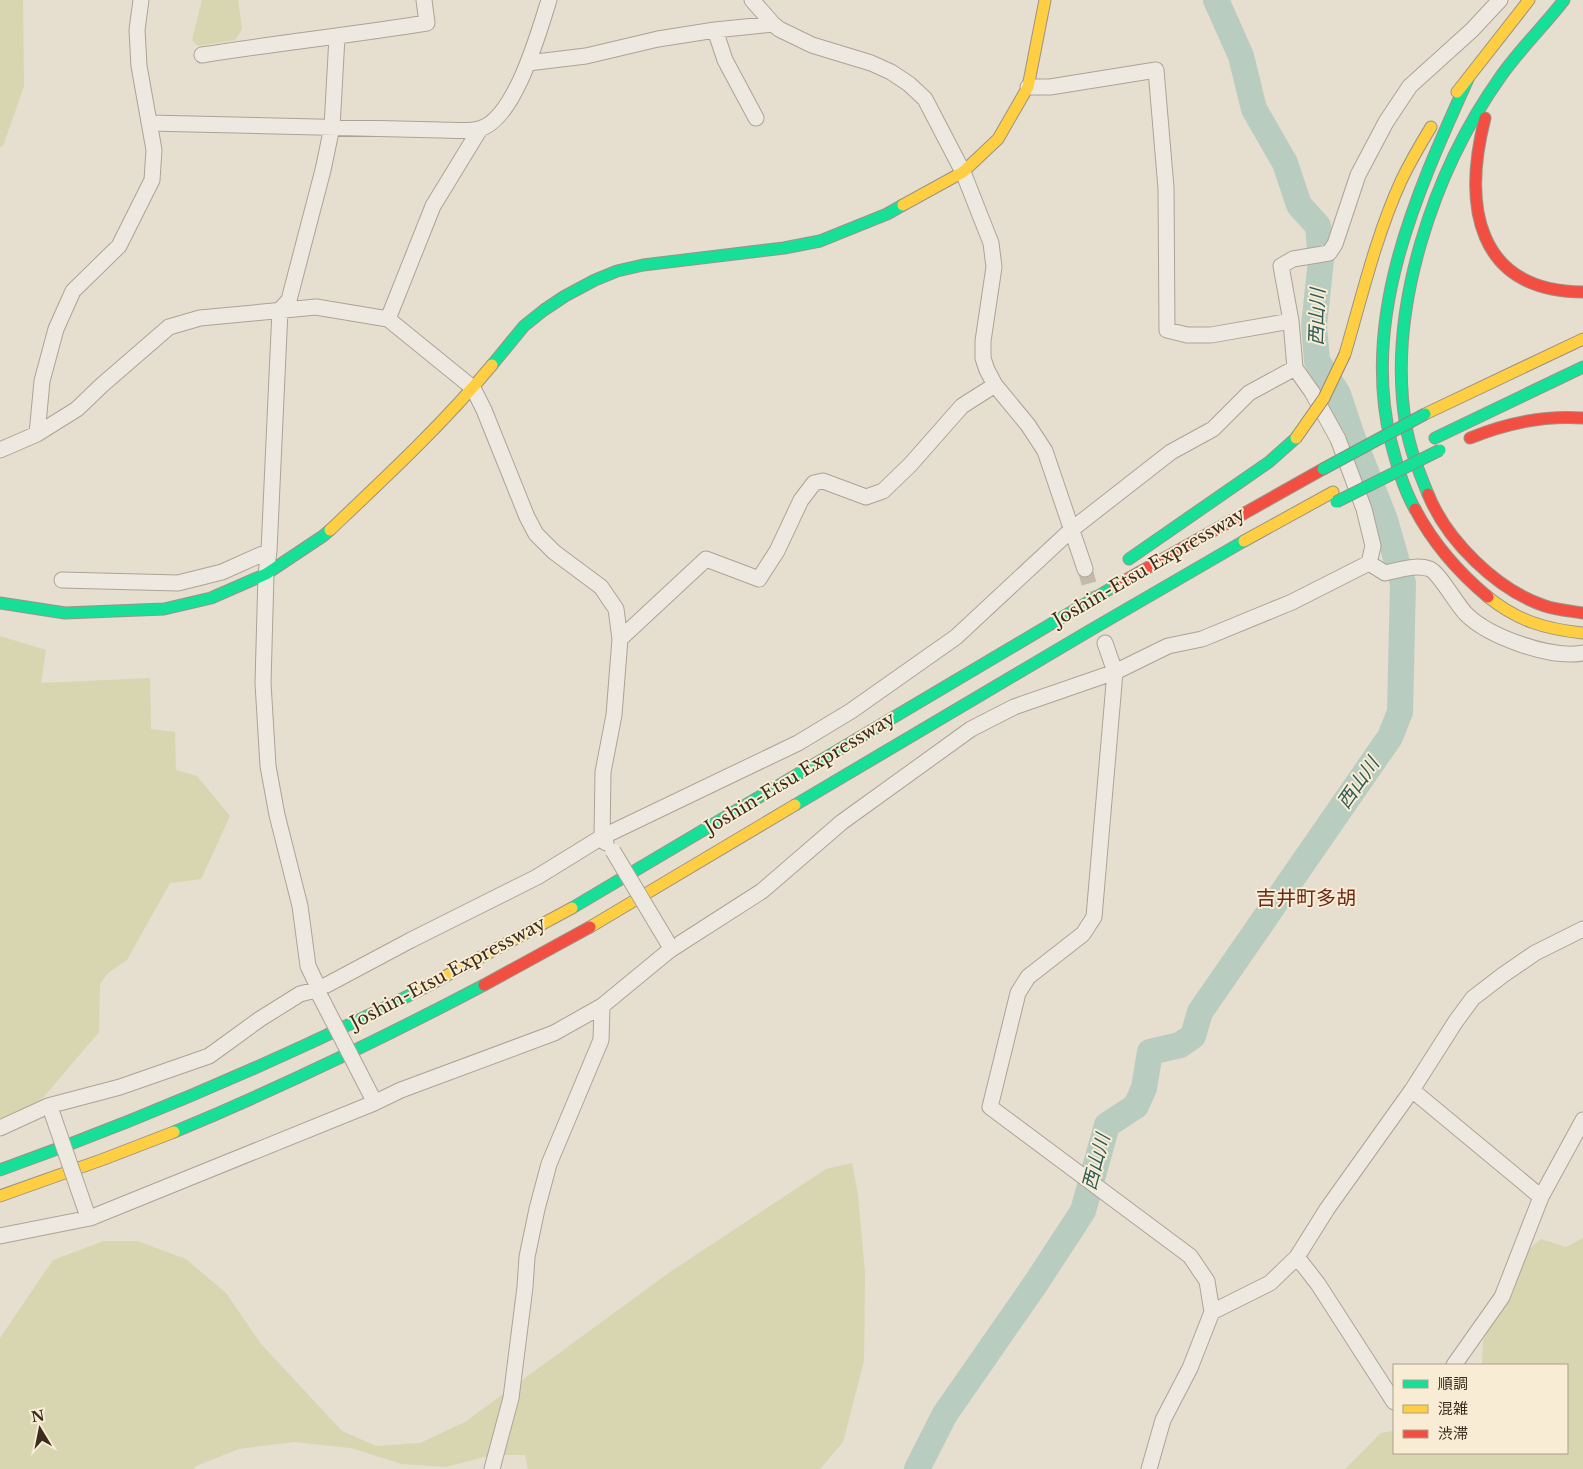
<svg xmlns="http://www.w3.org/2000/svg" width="1583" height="1469" viewBox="0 0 1583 1469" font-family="'Libre Baskerville','Noto Sans JP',serif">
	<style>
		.green { fill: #d7d6b0 }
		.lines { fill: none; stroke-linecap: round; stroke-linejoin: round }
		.river { stroke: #b9ccc0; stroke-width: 26 }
		.street-tunnel { stroke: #c4baab; stroke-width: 15; stroke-dasharray: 15 8; stroke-linecap: butt }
		.street-casing { stroke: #aca397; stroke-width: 17 }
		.fast-casing { stroke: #9b9387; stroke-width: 13 }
		.slow-casing { stroke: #9b9387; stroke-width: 13 }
		.jam-casing { stroke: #9b9387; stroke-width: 13 }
		.street { stroke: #eee9e0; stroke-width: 15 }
		.fast { stroke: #16e098; stroke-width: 11 }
		.slow { stroke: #ffcf43; stroke-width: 11 }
		.jam { stroke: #f24e42; stroke-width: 11 }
		.street-bridge-casing { stroke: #aca397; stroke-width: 17; stroke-linecap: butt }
		.fast-bridge-casing { stroke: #91897e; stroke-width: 13; stroke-linecap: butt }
		.slow-bridge-casing { stroke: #91897e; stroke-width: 13; stroke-linecap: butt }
		.street-bridge { stroke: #eee9e0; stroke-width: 15 }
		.fast-bridge { stroke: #16e098; stroke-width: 11 }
		.slow-bridge { stroke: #ffcf43; stroke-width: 11 }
		.labels { text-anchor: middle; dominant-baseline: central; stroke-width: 4; stroke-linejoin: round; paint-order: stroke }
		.street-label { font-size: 18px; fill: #3c2c1e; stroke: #f8ecd4 }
		.water-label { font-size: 19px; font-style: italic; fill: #2c5c58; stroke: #f8ecd4 }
		.quarter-label { font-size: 20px; fill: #6b291a; stroke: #f8ecd4 }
	</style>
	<rect width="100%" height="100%" fill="#e6dece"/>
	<path class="green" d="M 0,0 L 23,0 L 24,86 L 3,146 L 0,147 Z
		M 202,0 L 238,0 L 242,29 L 235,40 L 198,46 L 192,40 Z
		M 0,636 L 46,650 L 41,683 L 150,678 L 151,729 L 175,732 L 176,770 L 197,776 L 230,816 L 201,879 L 170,883 L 127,960 L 108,973 L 100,984 L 99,1032 L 31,1112 L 0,1121 Z
		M 852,1163 L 858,1195 L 865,1273 L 864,1361 L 843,1442 L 820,1469 L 528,1469 L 525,1455 L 492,1455 L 446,1467 L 402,1464 L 351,1448 L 294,1442 L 239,1449 L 196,1466 L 194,1469 L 0,1469 L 0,1338 L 53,1260 L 104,1241 L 137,1241 L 186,1259 L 226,1293 L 261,1344 L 342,1431 L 376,1446 L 420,1443 L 465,1422 L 670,1272 L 826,1169 Z
		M 1583,1238 L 1583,1469 L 1345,1469 L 1381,1433 L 1394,1431 L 1394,1453 L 1567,1453 L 1567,1365 L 1482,1365 L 1483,1341 L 1521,1256 L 1541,1239 L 1566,1247 Z"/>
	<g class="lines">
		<path class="river" d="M 917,1469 L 945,1414 L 1036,1283 L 1083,1211 L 1107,1125 L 1136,1106 L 1144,1088 L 1150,1052 L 1180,1045 L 1193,1036 L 1200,1012 L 1390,737 L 1400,712 L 1403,583 L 1385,520 L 1352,436 L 1338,394 L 1317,361 L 1314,326 L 1321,260 L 1318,226 L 1299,205 L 1285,163 L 1254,109 L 1241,56 L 1216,0"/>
		<path class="street-tunnel" d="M 1085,569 L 1095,606"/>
		<g class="street-casing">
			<path id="street" d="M 752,0 L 773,24 L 779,29 L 812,45 L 871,63 L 891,72 L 909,84 L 925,99 L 963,172 L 991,243 L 994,267 L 983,341 L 983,358 L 987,370 L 995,385 L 1028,425 L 1045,451 L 1085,569
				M 715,30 L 725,60 L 756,118
				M 202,55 C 277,43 352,35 427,23 L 424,0
				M 528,63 L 586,56 L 658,39 L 715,30 L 773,24
				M 1028,87 L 1050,87 L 1156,70 L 1166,188 L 1167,330 L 1187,335 L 1211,335 L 1291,321
				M 149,123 L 441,130 C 452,130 469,132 479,129 C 515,120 539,31 549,0
				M 388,319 L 433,206 L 480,129
				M 1295,368 L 1312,392 L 1338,439 L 1364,509 L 1373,546 L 1369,563
				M 37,434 L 42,381 L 56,329 L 73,291 L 119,246 L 152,180 L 154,150 L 139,66 L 137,30 L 141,0
				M 0,450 L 37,434 L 77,409 L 102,385 L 169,327 L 200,318 L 316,307 L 388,319 L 473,388 L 484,410 L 527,517 L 536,534 L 554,552 L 601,587 L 616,609 L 620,639 L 614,715 L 603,772 L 602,837 L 606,843
				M 62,580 L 178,583 L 222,572 L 269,551
				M 620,639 L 706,559 L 759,579 L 777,551 L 801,500 L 814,483 L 823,481 L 866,497 L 883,491 L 910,465 L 962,406 L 995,385
				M 1105,643 L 1115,672 L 1094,917 L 1083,934 L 1028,977 L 1018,993 L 990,1107 L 1190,1256 L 1207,1281 L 1212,1312 L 1190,1368 L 1163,1420 L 1149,1469
				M 320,996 L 319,989 L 308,966 L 300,906 L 277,815 L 268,766 L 263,683 L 266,574 L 269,551 L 280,310 L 289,300 L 323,170 L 332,127 L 337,37
				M 1412,1090 L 1541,1197
				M 0,1128 L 48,1106 L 120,1087 L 209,1056 L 260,1019 L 300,994 L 319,989 L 411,940 L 537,877 L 602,837 L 798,743 L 851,711 L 956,637 L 1071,530 L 1171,452 L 1213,429 L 1249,393 L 1295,368 L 1291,321 L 1281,266 L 1293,259 L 1329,253 L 1335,244 L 1358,175 L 1386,122 L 1410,86 L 1472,30 L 1500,0
				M 0,1236 L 90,1218 L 374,1103 L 401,1090 L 554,1033 L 602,1006 L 670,950 L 762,891 L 842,822 L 971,729 L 1014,707 L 1115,672 L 1168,646 L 1202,639 L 1292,602 L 1369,563 L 1385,573 C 1400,570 1415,564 1430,569 C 1439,573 1457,605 1466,614 C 1489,637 1551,659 1583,653
				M 1297,1257 L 1318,1284 L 1394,1402
				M 1212,1312 L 1270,1283 L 1297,1257 L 1327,1209 L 1412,1090 L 1456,1021 L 1473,998 L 1503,975 L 1535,953 L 1583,929
				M 1454,1365 L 1502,1297 L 1541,1197 L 1583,1120
				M 492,1469 L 511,1398 L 525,1287 L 527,1257 L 537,1209 L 549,1164 L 601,1040 L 602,1006"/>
		</g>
		<g class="fast-casing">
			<path id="fast" d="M 492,365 L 524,326 L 544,310 L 565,296 L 595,280 L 617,271 L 643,265 L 784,248 L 820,241 L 887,214 L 903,205
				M 1435,438 L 1583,367
				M 1428,494 C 1419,472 1410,450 1406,426 C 1386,310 1434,170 1501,76 C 1520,49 1544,26 1564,0
				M 1415,509 C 1403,488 1397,465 1391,442 C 1360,316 1417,192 1468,79
				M 1129,559 L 1269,462 L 1296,438
				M 0,603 L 65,613 L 164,609 L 211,598 L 266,574 L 323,536 L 330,530
				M 795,805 L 1089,631 L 1244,541
				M 572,908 L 1115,586
				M 174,1132 C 280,1088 383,1038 484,985
				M 0,1170 C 143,1119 282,1059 418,991"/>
		</g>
		<g class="slow-casing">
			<path id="slow" d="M 1457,92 L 1529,0
				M 903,205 L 963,172 L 998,139 L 1028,87 L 1045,0
				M 1345,354 C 1362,296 1376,236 1401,181 C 1410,162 1420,145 1431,127
				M 1425,414 L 1583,339
				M 330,530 C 386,477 443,424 492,365
				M 1244,541 L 1333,492
				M 1488,597 C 1518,621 1545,629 1583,633
				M 590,927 L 795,805
				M 418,991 L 572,908
				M 0,1196 L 104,1159 L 174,1132"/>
		</g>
		<g class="jam-casing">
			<path id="jam" d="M 1485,118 C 1463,204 1475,291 1583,292
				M 1470,438 C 1507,423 1543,415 1583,418
				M 1428,494 C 1447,541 1497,590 1545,606 C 1557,610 1570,611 1583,613
				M 1415,509 C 1433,543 1458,572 1488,597
				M 1115,586 L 1323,469
				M 484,985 L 590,927"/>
		</g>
		<use href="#street" class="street"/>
		<use href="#fast" class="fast"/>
		<use href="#slow" class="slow"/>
		<use href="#jam" class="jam"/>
		<g class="street-bridge-casing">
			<path id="street-bridge" d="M 613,851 L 668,943
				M 320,996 L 371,1095
				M 52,1113 L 86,1211"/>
		</g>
		<g class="fast-bridge-casing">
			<path id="fast-bridge" d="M 1323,469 L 1425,414
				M 1336,502 L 1440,450"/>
		</g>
		<g class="slow-bridge-casing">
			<path id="slow-bridge" d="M 1296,438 L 1324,398 L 1345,354"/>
		</g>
		<use href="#street-bridge" class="street-bridge"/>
		<use href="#fast-bridge" class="fast-bridge"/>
		<use href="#slow-bridge" class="slow-bridge"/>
	</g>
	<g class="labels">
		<g class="street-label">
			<text transform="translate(1149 567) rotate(-30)">Joshin-Etsu Expressway</text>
			<text transform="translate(800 773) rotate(-31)">Joshin-Etsu Expressway</text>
			<text transform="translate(448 973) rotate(-28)">Joshin-Etsu Expressway</text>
		</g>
		<g class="water-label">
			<text transform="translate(1317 317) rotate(-88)">西山川</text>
			<text transform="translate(1358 783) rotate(-55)">西山川</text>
			<text transform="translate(1096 1162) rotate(-75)">西山川</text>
		</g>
		<g class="quarter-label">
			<text x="1306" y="898">吉井町多胡</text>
		</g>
	</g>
	<rect x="1393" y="1364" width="175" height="90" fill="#f8ecd4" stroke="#ad9f8b"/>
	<rect x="1403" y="1380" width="25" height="8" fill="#16e098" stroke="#ad9f8b"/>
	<text x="1438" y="1389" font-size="15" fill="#3c2c1e">順調</text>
	<rect x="1403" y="1405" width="25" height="8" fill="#ffcf43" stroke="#ad9f8b"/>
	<text x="1438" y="1414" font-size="15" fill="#3c2c1e">混雑</text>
	<rect x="1403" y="1430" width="25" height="8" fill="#f24e42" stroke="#ad9f8b"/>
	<text x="1438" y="1439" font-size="15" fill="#3c2c1e">渋滞</text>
	<g transform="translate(40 1429) rotate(350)" stroke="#f8ecd4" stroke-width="4" paint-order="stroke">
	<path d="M0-4L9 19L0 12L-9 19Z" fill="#3c2c1e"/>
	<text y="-8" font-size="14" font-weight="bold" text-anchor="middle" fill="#3c2c1e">N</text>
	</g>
</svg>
